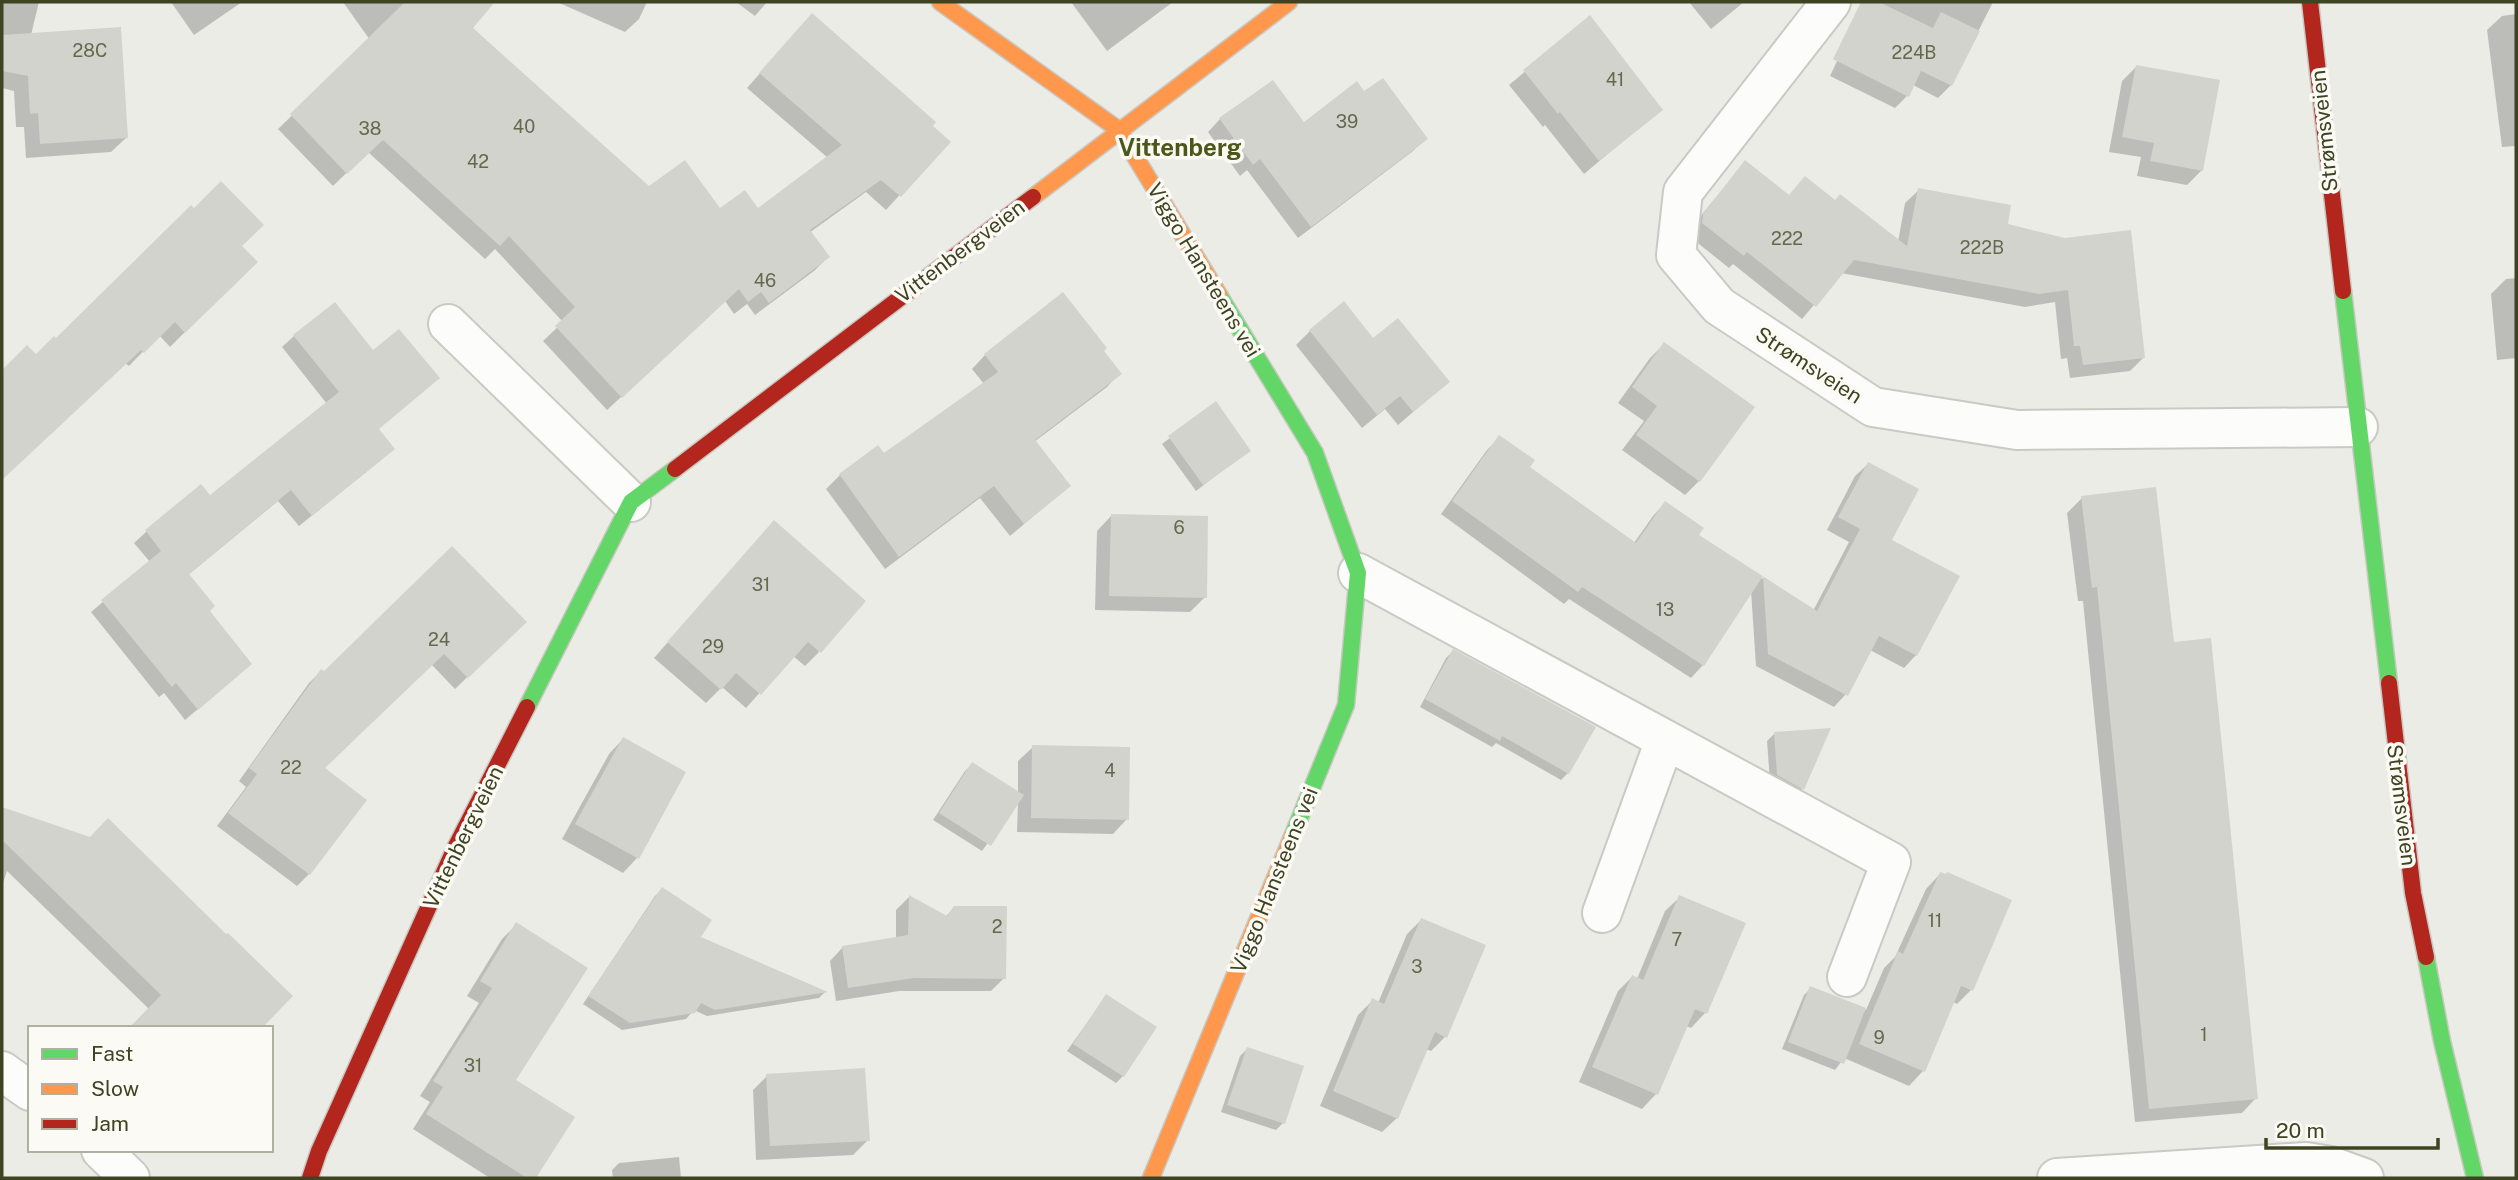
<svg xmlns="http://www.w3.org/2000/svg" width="2518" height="1180" viewBox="0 0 2518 1180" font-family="'Public Sans',sans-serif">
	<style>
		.shadow { fill: #0003 }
		.building { fill: #d3d3cd }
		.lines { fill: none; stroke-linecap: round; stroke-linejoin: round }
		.street-casing { stroke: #cacac4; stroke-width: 42 }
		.fast-casing { stroke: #c8c8c0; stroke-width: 19 }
		.slow-casing { stroke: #c8c8c0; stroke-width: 19 }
		.jam-casing { stroke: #c8c8c0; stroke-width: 19 }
		.street { stroke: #fcfcfb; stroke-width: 38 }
		.fast { stroke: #63d668; stroke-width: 16 }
		.slow { stroke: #ff974d; stroke-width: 16 }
		.jam { stroke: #b3261e; stroke-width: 16 }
		.labels { text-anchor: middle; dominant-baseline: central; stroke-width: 7; stroke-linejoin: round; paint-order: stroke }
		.number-label { font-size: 18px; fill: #64684d }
		.street-label { font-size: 21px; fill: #3e4321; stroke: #fbfaf5 }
		.quarter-label { font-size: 24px; font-weight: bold; fill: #4c571a; stroke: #fbfaf5 }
	</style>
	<rect width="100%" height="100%" fill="#ecece7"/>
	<path class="shadow" d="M 2,2 L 39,2 L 31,35 L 126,138 L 111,152 L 26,158 L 24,127 L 16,127 L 14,91 L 2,88 Z
		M 171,2 L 242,2 L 194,35 Z
		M 343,2 L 492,2 L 470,29 L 649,188 L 719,211 L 758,210 L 828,158 L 747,88 L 799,29 L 948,142 L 886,210 L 866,192 L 809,233 L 828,257 L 814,271 L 755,315 L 747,304 L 734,314 L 725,301 L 607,410 L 543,341 L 563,322 L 495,249 L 485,259 L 368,152 L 333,186 L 278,129 L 370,40 Z
		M 557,2 L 647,2 L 639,19 L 625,32 Z
		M 736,2 L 767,2 L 755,16 Z
		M 1071,2 L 1173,2 L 1107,51 Z
		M 1689,2 L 1744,2 L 1711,29 Z
		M 1865,2 L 1993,2 L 1951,85 L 1938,98 L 1913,85 L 1907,96 L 1895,108 L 1830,76 Z
		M 2516,14 L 2516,146 L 2502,147 L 2487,30 L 2502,16 Z
		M 1589,18 L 1661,109 L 1584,174 L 1545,125 L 1543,127 L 1509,85 Z
		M 2136,67 L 2202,170 L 2187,185 L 2137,176 L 2141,157 L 2109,152 L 2122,81 Z
		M 1364,94 L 1425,139 L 1413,151 L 1298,238 L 1247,170 L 1240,176 L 1208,132 L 1220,119 L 1303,125 Z
		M 1745,162 L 1788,197 L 1835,202 L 1898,242 L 1905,203 L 1919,190 L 2006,226 L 2144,357 L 2130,371 L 2070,378 L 2067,358 L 2061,359 L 2055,302 L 2025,307 L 1841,273 L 1802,319 L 1733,264 L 1729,268 L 1689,236 L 1690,229 Z
		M 194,210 L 240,246 L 255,262 L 170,347 L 159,335 L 129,366 L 125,363 L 3,477 L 2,372 L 27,348 L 36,357 L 56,340 Z
		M 2516,278 L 2516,358 L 2497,360 L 2491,294 L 2506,279 Z
		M 1310,331 L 1372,340 L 1448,382 L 1398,425 L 1385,409 L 1362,428 L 1296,345 Z
		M 294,336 L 373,353 L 437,378 L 377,430 L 381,460 L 299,526 L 278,501 L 188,575 L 238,675 L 185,720 L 164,693 L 159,697 L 91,612 L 150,562 L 134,543 L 146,532 L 201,487 L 210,498 L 327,404 L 282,347 Z
		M 1664,344 L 1699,481 L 1685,495 L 1622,450 L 1644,421 L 1618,403 L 1650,358 Z
		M 1102,351 L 1120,373 L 1107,387 L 1034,442 L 1069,486 L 1010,536 L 980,498 L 885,569 L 826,489 L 840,475 L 877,447 L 884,455 L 984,384 L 972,369 L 985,355 Z
		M 1215,404 L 1249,450 L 1196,491 L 1162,444 Z
		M 1500,437 L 1528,468 L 1634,543 L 1653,516 L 1665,503 L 1697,536 L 1813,611 L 1849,542 L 1827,530 L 1855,476 L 1868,464 L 1890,541 L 1916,655 L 1904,668 L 1870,650 L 1846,694 L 1834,707 L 1756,666 L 1751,591 L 1703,665 L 1691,678 L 1569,599 L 1564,604 L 1441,514 L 1487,450 Z
		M 2082,498 L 2172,644 L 2256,1098 L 2242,1113 L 2135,1122 L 2083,601 L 2078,601 L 2067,513 Z
		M 1111,516 L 1205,597 L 1190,612 L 1095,610 L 1097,531 Z
		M 760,537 L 819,652 L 805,666 L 793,656 L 746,708 L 722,687 L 706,703 L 654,658 Z
		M 524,622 L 455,689 L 431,664 L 322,769 L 309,874 L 297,886 L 217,826 L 246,787 L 239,781 L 309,683 L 321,671 L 324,674 Z
		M 1453,651 L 1568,773 L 1561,780 L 1496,743 L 1492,747 L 1420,707 L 1446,658 Z
		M 1774,734 L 1802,789 L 1795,796 L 1770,782 L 1767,741 Z
		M 623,739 L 684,773 L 637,858 L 623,873 L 562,839 L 609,754 Z
		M 1033,747 L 1127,819 L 1113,834 L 1017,832 L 1018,801 L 982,851 L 933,820 L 965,771 L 972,764 L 1018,793 L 1018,761 Z
		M 2,809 L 90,839 L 290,996 L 149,1009 L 7,871 L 2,886 Z
		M 1940,874 L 1971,990 L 1957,1004 L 1953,1002 L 1923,1071 L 1909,1086 L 1844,1058 L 1835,1070 L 1782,1049 L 1804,995 L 1811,988 L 1866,1010 L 1884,968 L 1895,957 L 1926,889 Z
		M 662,889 L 698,938 L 825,992 L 819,998 L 707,1016 L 694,1010 L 686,1019 L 622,1030 L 583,1004 L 655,896 Z
		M 909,897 L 945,917 L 955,907 L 1004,978 L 991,991 L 899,991 L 836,1001 L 830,961 L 843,947 L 896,939 L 896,910 Z
		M 1680,897 L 1744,924 L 1705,1013 L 1691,1028 L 1686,1026 L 1656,1094 L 1642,1109 L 1579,1082 L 1618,991 L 1632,977 L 1637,979 L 1665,911 Z
		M 1421,920 L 1445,1037 L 1431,1051 L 1426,1049 L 1397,1118 L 1382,1132 L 1320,1106 L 1358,1015 L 1373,1000 L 1378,1003 L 1407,934 Z
		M 517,924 L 514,1080 L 573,1118 L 534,1178 L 490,1178 L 413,1129 L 430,1102 L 420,1096 L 479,1003 L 467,996 L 502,939 Z
		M 1106,996 L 1123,1076 L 1116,1083 L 1067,1051 Z
		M 1247,1049 L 1283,1123 L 1276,1130 L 1221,1112 L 1240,1056 Z
		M 767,1076 L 868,1140 L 853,1155 L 756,1160 L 753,1090 Z
		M 679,1157 L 681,1178 L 613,1178 L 612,1170 L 619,1163 Z"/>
	<path class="building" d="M 405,2 L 495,2 L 473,28 L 649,186 L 685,160 L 720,208 L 745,190 L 758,208 L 842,145 L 759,73 L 812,13 L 936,122 L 933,126 L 951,142 L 901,197 L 881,180 L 810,230 L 830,257 L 769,303 L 761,292 L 748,302 L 739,289 L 622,398 L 555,326 L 575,307 L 509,236 L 500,246 L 383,140 L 347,174 L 290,114 Z
		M 1861,2 L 1879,2 L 1933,28 L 1941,12 L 1980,31 L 1952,86 L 1921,71 L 1909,97 L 1833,59 Z
		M 1590,15 L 1663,110 L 1599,161 L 1560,112 L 1558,114 L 1523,70 Z
		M 121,27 L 128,138 L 40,144 L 38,113 L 30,114 L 28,76 L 2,71 L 2,35 Z
		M 2136,65 L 2220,80 L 2203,171 L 2150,161 L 2154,143 L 2122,137 Z
		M 1383,78 L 1428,139 L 1311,227 L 1260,159 L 1253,165 L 1219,118 L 1273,80 L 1304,122 L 1357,81 L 1364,91 Z
		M 1745,160 L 1789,195 L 1805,176 L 1835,200 L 1840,194 L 1907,246 L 1918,188 L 2011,205 L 2008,224 L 2065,238 L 2131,230 L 2145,358 L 2083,365 L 2080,346 L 2074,346 L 2068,290 L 2039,294 L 1854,260 L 1816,307 L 1747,252 L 1744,256 L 1702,223 L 1703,214 Z
		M 221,181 L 264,225 L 242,246 L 258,262 L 185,333 L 175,322 L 144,353 L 141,350 L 2,480 L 2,370 L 27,345 L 36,354 L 54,336 L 56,338 L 191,205 L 194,208 Z
		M 1063,292 L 1107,348 L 1104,351 L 1122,374 L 1035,440 L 1071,486 L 1024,524 L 994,486 L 899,557 L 839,474 L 878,445 L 884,453 L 998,372 L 984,354 Z
		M 1344,301 L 1373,338 L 1398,318 L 1450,382 L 1413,412 L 1400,396 L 1377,415 L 1309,330 Z
		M 335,302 L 373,350 L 399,329 L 440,378 L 379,429 L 395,449 L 312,516 L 291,490 L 189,574 L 215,606 L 210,611 L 252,664 L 198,710 L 176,683 L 172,687 L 101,600 L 161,551 L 145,530 L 201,484 L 210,495 L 339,392 L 293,335 Z
		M 1664,342 L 1755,407 L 1700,482 L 1636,435 L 1657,406 L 1632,387 Z
		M 1216,401 L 1251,451 L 1203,485 L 1168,436 Z
		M 1499,435 L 1535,460 L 1530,467 L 1636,543 L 1665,501 L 1704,528 L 1699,535 L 1817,611 L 1860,529 L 1838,517 L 1868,462 L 1919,489 L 1892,540 L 1960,576 L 1917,656 L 1879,636 L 1848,696 L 1768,654 L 1763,576 L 1704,666 L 1582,587 L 1578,592 L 1452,501 Z
		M 2156,487 L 2174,642 L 2211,638 L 2258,1099 L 2149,1109 L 2097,587 L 2092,588 L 2081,496 Z
		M 1111,514 L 1208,516 L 1207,598 L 1109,596 Z
		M 774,520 L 866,601 L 821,653 L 808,642 L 761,695 L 736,673 L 721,690 L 667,642 Z
		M 452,546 L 527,622 L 468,678 L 444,654 L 325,768 L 367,800 L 310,875 L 228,813 L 257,774 L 249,768 L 321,669 L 324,671 Z
		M 1453,649 L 1596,727 L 1569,774 L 1502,736 L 1500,741 L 1425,699 Z
		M 1831,728 L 1804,790 L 1777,775 L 1774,732 Z
		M 623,737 L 686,772 L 639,859 L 575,824 Z
		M 1032,745 L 1130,747 L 1129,820 L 1031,818 Z
		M 972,762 L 1024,795 L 991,846 L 939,813 Z
		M 2,807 L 90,837 L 108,818 L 226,934 L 228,933 L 293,996 L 262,1028 L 129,1028 L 161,995 L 2,840 Z
		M 1940,872 L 1946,874 L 1947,872 L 2012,900 L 1973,991 L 1961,986 L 1925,1072 L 1859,1044 L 1898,951 L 1903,954 Z
		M 662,887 L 712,920 L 701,937 L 828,992 L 715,1010 L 701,1003 L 695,1013 L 630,1023 L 588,996 Z
		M 909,895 L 947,916 L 954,906 L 1007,906 L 1006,979 L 914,978 L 848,988 L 842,946 L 908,935 Z
		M 1679,895 L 1746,923 L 1707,1014 L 1695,1009 L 1658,1095 L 1592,1067 L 1632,975 L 1643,980 Z
		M 1421,918 L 1486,945 L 1447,1038 L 1435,1032 L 1398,1119 L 1333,1091 L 1372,998 L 1384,1004 Z
		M 516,922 L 588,968 L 516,1080 L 575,1117 L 536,1178 L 527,1178 L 426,1114 L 443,1087 L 433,1081 L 492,988 L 480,981 Z
		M 1810,986 L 1866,1008 L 1844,1064 L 1788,1042 Z
		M 1106,994 L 1157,1027 L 1124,1077 L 1073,1044 Z
		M 1247,1047 L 1304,1066 L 1285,1124 L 1227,1105 Z
		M 865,1068 L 870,1141 L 770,1146 L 766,1074 Z"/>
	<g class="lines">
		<g class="street-casing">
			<path id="street" d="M 1831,2 L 1683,192 L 1676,255 L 1719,306 L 1873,407 L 2017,430 L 2358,427
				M 448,324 L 631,502
				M 1358,573 L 1891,862 L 1847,977
				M 1602,913 L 1665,740
				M 2,1071 L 30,1091
				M 101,1150 L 130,1178
				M 2057,1178 L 2306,1162 L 2331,1166 L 2364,1178"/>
		</g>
		<g class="fast-casing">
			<path id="fast" d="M 2343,291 L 2389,683
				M 1219,295 L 1315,453 L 1358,573 L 1346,705 L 1292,837
				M 527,707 L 631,502 L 675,469
				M 2426,957 L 2442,1041 L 2475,1178"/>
		</g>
		<g class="slow-casing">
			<path id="slow" d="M 940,2 L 1119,130 L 1219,295
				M 1033,197 L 1289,2
				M 1151,1178 L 1292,837"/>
		</g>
		<g class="jam-casing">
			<path id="jam" d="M 2310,2 L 2343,291
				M 675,469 L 1033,197
				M 2389,683 L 2413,893 L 2426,957
				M 310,1178 L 319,1151 L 455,848 L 527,707"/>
		</g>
		<use href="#street" class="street"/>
		<use href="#fast" class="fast"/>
		<use href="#slow" class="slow"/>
		<use href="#jam" class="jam"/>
	</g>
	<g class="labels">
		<g class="number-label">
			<text x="90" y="50">28C</text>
			<text x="1914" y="52">224B</text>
			<text x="1615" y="79">41</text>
			<text x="1347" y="121">39</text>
			<text x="524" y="126">40</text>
			<text x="370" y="128">38</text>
			<text x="478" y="161">42</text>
			<text x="1787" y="238">222</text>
			<text x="1982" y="247">222B</text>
			<text x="765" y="280">46</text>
			<text x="1179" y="527">6</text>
			<text x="761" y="584">31</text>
			<text x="1665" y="609">13</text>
			<text x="439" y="639">24</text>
			<text x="713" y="646">29</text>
			<text x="291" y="767">22</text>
			<text x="1110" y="770">4</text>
			<text x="1935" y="920">11</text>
			<text x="997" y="926">2</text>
			<text x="1677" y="939">7</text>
			<text x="1417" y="966">3</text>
			<text x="2204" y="1034">1</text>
			<text x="1879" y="1037">9</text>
			<text x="473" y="1065">31</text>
		</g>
		<g class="street-label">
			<text transform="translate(2324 131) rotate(-96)">Strømsveien</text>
			<text transform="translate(960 251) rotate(-37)">Vittenbergveien</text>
			<text transform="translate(1204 270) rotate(59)">Viggo Hansteens vei</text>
			<text transform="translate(1809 365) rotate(33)">Strømsveien</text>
			<text transform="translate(2402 805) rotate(83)">Strømsveien</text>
			<text transform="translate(463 837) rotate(-64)">Vittenbergveien</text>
			<text transform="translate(1274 880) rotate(-68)">Viggo Hansteens vei</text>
		</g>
		<g class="quarter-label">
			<text x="1180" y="147">Vittenberg</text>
		</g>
	</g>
	<rect width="2518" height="1180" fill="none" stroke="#3e4321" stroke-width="7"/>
	<rect x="28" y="1026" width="245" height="126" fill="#fbfaf5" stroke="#afb1a0" stroke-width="2"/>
	<rect x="42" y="1049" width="35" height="10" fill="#63d668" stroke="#afb1a0" stroke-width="2"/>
	<text x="91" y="1061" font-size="21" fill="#3e4321">Fast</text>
	<rect x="42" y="1084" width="35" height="10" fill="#ff974d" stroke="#afb1a0" stroke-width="2"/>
	<text x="91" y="1096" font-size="21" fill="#3e4321">Slow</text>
	<rect x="42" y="1119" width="35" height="10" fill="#b3261e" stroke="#afb1a0" stroke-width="2"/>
	<text x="91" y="1131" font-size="21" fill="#3e4321">Jam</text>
	<path d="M2266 1138v10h172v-10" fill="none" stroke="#3e4321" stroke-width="3.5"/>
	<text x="2276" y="1138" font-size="21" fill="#3e4321" stroke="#fbfaf5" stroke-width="5" paint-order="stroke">20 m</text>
</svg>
